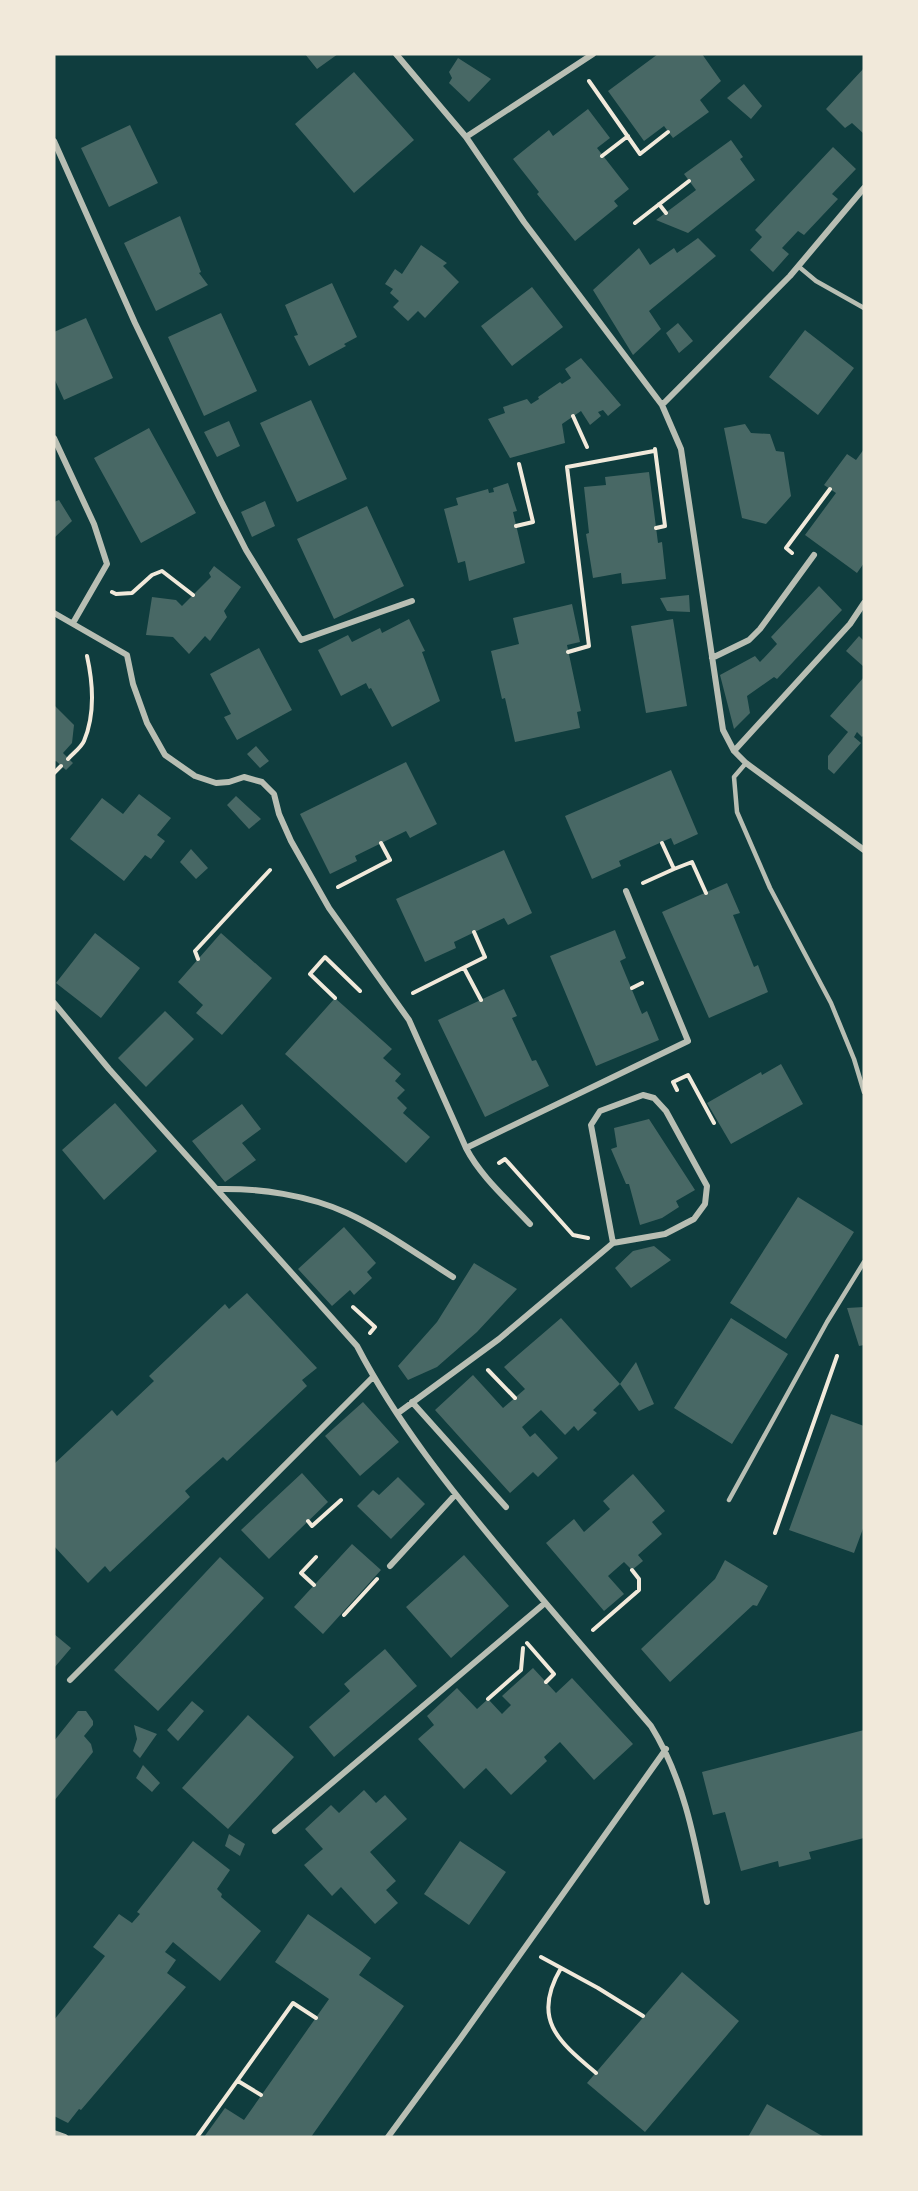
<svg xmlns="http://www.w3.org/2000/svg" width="918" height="2191" viewBox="0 0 918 2191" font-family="'Golos Text',sans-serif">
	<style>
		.building { fill: #486865 }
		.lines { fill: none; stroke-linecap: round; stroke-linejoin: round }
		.path { stroke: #f1e9da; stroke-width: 4 }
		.service { stroke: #b8beb3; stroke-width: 4.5 }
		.minor { stroke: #b8beb3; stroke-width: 6 }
	</style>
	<rect width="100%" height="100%" fill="#0f3d3e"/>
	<path class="building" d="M 305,54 L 338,54 L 317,69 Z
		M 658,54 L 702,54 L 721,81 L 700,100 L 709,112 L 673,138 L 664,126 L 644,141 L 608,91 Z
		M 458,58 L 491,79 L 469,102 L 449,83 L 452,78 L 449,72 Z
		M 864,68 L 864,134 L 852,123 L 845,128 L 826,109 Z
		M 354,72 L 414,140 L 354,193 L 295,124 Z
		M 744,84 L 762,106 L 751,119 L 727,98 Z
		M 588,109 L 610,138 L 597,148 L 629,189 L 614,201 L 618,206 L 575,241 L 537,194 L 539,192 L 513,159 L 549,130 L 553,136 Z
		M 130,125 L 158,183 L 109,207 L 81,148 Z
		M 731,140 L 743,157 L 740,159 L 755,180 L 688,233 L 656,220 L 696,190 L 684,174 Z
		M 833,147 L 856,169 L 832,194 L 838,199 L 804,235 L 798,231 L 782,248 L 789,254 L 773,272 L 750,250 L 762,237 L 755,230 Z
		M 180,216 L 201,272 L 199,273 L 208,285 L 156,311 L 124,243 Z
		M 698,238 L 716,256 L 649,311 L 661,329 L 633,355 L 593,290 L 639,248 L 650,265 L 674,248 L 677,253 Z
		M 421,245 L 447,263 L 443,266 L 459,282 L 425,318 L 418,311 L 408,321 L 393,307 L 399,301 L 390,293 L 393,289 L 385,284 L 395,269 L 402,274 Z
		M 332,283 L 357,337 L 344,344 L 346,346 L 309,366 L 294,336 L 298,335 L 285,305 Z
		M 532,287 L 563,327 L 512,366 L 481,326 Z
		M 221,313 L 257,391 L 204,416 L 168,337 Z
		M 86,318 L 113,378 L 64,400 L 54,378 L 54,332 Z
		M 678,323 L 693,341 L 679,353 L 666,333 Z
		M 805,330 L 854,368 L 818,415 L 769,377 Z
		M 581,358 L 621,405 L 608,416 L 603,410 L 598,412 L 601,416 L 590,425 L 581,411 L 562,424 L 565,443 L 510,458 L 488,419 L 505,413 L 503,407 L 527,399 L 531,404 L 539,399 L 538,397 L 560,382 L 562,384 L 571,378 L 565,369 Z
		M 311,400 L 347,479 L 297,502 L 260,423 Z
		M 229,421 L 240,446 L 217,457 L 204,432 Z
		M 745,424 L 751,433 L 770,434 L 776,451 L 784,452 L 791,496 L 766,524 L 742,518 L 724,428 Z
		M 149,428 L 196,513 L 141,543 L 94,458 Z
		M 864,449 L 864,563 L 857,573 L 805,535 L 836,493 L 824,485 L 847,454 L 856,460 Z
		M 649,472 L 658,543 L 662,542 L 666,579 L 622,584 L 621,573 L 593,578 L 586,534 L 589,533 L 584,487 L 606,485 L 605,477 Z
		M 508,483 L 517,511 L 513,512 L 525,563 L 469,581 L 465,561 L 458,563 L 444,509 L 458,505 L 456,498 L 488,489 L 489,493 L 494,492 L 493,488 Z
		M 59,500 L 72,521 L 54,538 L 54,502 Z
		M 265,501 L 275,526 L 252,537 L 241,512 Z
		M 367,506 L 404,586 L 334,619 L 297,539 Z
		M 214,566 L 241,587 L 224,611 L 227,617 L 210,641 L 205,636 L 189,654 L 173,637 L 146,635 L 152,597 L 176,600 L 182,606 L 211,577 L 209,573 Z
		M 819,586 L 842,610 L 777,679 L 774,677 L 747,696 L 750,713 L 734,729 L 720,675 L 755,656 L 760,662 L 777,644 L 771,637 Z
		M 689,595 L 690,612 L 667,611 L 660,598 Z
		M 572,604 L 580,642 L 567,645 L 581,711 L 577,712 L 580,728 L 515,742 L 505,698 L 502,699 L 491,651 L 519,644 L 513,618 Z
		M 409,619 L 425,651 L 422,652 L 440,701 L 392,727 L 371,688 L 369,689 L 366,683 L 341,696 L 318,650 L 348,635 L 352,642 L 380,628 L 382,633 Z
		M 673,619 L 687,706 L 646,713 L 631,626 Z
		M 859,636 L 864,641 L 864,667 L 846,651 Z
		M 259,648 L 292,710 L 237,740 L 224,717 L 231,714 L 210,674 Z
		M 864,677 L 864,735 L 862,737 L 857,732 L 854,737 L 861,743 L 834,774 L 828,769 L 828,756 L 848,732 L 830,716 Z
		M 54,705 L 74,725 L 72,743 L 63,753 L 73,763 L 66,770 L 56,761 L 54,762 Z
		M 256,746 L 269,761 L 260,768 L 247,754 Z
		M 406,762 L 437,824 L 410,838 L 406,831 L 355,856 L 357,861 L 330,874 L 300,814 Z
		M 671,770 L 698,834 L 674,845 L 671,838 L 619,861 L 621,866 L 592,879 L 565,816 Z
		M 139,794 L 171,818 L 157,835 L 165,841 L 151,859 L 145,855 L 124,881 L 70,839 L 102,798 L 123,814 Z
		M 236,796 L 261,819 L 249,829 L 227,805 Z
		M 191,849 L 208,868 L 196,879 L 180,862 Z
		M 504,850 L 532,913 L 508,925 L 504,918 L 454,942 L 456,948 L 425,962 L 396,899 Z
		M 727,883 L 740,913 L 733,915 L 754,967 L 758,965 L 768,992 L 709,1018 L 662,912 Z
		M 615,930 L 626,958 L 620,961 L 642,1014 L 647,1011 L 659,1040 L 596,1066 L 550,956 Z
		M 95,933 L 140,968 L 101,1018 L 56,983 Z
		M 221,933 L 272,978 L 222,1035 L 196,1013 L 203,1005 L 178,982 Z
		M 504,989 L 517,1016 L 512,1018 L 532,1061 L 536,1060 L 549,1086 L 485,1117 L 438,1020 Z
		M 335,998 L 392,1049 L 383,1058 L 401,1074 L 395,1081 L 405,1090 L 397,1098 L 407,1108 L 403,1113 L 430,1137 L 406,1163 L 285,1054 Z
		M 165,1011 L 194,1039 L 146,1087 L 118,1058 Z
		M 781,1064 L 803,1104 L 731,1144 L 707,1103 L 761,1072 L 762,1075 Z
		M 115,1103 L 157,1151 L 104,1200 L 62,1150 Z
		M 242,1104 L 261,1129 L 242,1143 L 256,1160 L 225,1182 L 192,1141 Z
		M 649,1119 L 695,1190 L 676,1201 L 679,1207 L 662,1218 L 640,1225 L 629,1184 L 626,1184 L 611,1149 L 617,1147 L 614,1128 Z
		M 798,1197 L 854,1232 L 786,1339 L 730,1303 Z
		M 344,1227 L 376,1263 L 367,1272 L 372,1278 L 354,1295 L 350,1290 L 332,1306 L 298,1269 Z
		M 654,1246 L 671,1260 L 631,1288 L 615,1268 L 633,1251 Z
		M 474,1263 L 517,1289 L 477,1332 L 437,1367 L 408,1380 L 398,1366 L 437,1322 Z
		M 247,1293 L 317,1368 L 302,1380 L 307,1386 L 227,1461 L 223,1457 L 185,1491 L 190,1497 L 110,1572 L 105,1566 L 88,1583 L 54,1546 L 54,1464 L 112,1410 L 117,1416 L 154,1381 L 149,1376 L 225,1304 L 229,1309 Z
		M 864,1307 L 864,1345 L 859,1346 L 847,1308 Z
		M 561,1318 L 620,1384 L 593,1410 L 597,1413 L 578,1431 L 574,1426 L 565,1435 L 541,1410 L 522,1427 L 530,1437 L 535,1433 L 558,1458 L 538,1477 L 533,1472 L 510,1493 L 435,1410 L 473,1375 L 503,1408 L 525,1389 L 504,1367 Z
		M 731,1318 L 788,1354 L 732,1444 L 674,1408 Z
		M 636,1362 L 654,1404 L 639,1411 L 620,1384 Z
		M 363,1402 L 399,1442 L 360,1476 L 325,1436 Z
		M 831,1414 L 864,1426 L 864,1526 L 854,1553 L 789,1530 Z
		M 302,1473 L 328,1502 L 269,1559 L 241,1530 Z
		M 633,1474 L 665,1511 L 652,1522 L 662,1534 L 638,1555 L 643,1561 L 632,1570 L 624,1562 L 608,1576 L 624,1594 L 604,1611 L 546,1543 L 574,1519 L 584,1532 L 610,1509 L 603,1501 Z
		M 398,1477 L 425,1504 L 391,1539 L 357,1506 L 373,1490 L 379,1495 Z
		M 352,1544 L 381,1570 L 323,1634 L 294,1607 Z
		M 464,1555 L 509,1606 L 451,1658 L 406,1607 Z
		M 220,1557 L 264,1598 L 158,1711 L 114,1670 Z
		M 725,1560 L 768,1586 L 757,1606 L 753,1605 L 670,1682 L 641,1649 L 715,1579 Z
		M 54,1634 L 71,1648 L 54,1668 Z
		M 385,1649 L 417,1686 L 334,1757 L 309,1727 L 350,1691 L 344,1684 Z
		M 533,1668 L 556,1693 L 572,1678 L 633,1744 L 594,1780 L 560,1742 L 544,1757 L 547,1761 L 511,1795 L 486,1768 L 464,1789 L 418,1739 L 434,1725 L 427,1716 L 457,1688 L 477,1709 L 488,1699 L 502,1714 L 511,1705 L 502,1696 Z
		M 192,1701 L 204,1711 L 178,1741 L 167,1730 Z
		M 78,1711 L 86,1711 L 93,1721 L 93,1725 L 84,1736 L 91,1744 L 93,1752 L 54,1801 L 54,1741 Z
		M 248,1715 L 294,1757 L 228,1829 L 182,1788 Z
		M 134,1725 L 157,1734 L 140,1758 L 133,1751 L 137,1739 Z
		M 864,1730 L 864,1838 L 809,1852 L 811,1859 L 779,1867 L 778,1861 L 741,1871 L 725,1812 L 713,1815 L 702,1772 Z
		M 143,1765 L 160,1783 L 152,1792 L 136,1778 Z
		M 364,1790 L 376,1803 L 385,1795 L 407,1819 L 370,1852 L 396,1881 L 386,1890 L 398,1903 L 375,1924 L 341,1887 L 332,1896 L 304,1865 L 323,1849 L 305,1829 L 331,1805 L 339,1813 Z
		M 229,1834 L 245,1844 L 240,1856 L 225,1846 Z
		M 193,1841 L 230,1870 L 217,1889 L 222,1894 L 221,1897 L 261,1931 L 220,1981 L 173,1942 L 165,1952 L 176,1960 L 167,1973 L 186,1987 L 81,2110 L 79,2109 L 68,2123 L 54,2116 L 54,2020 L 105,1956 L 93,1947 L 119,1914 L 132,1923 L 140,1914 L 137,1912 Z
		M 460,1841 L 506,1872 L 469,1925 L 424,1894 Z
		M 308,1914 L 371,1958 L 359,1975 L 404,2006 L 311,2137 L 204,2137 L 225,2108 L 244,2120 L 329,1999 L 275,1962 Z
		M 682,1972 L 739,2021 L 645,2132 L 587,2083 Z
		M 767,2104 L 824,2137 L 748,2137 Z"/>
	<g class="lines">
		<path class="path" d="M 589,81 L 640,154 L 668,132
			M 602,156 L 628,136
			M 659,204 L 666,213
			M 635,223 L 689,181
			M 573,416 L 587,447
			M 655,449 L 665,526 L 656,528
			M 516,526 L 533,522 L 519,464
			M 792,553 L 786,548 L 830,489
			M 112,592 L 116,594 L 132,593 L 152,575 L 162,571 L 193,595
			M 568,652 L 589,646 L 567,467 L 654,451
			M 68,759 C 73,753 81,748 84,741 C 95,715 93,683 87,656
			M 54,773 L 61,766
			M 674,869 L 692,862 L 706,893
			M 643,883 L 674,869 L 662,843
			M 338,887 L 390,860 L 381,843
			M 198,959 L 195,951 L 270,870
			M 464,968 L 481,1000
			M 632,988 L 642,983
			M 413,993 L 485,957 L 474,932
			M 335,998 L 310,974 L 325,957 L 360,991
			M 677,1090 L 673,1082 L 688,1075 L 714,1123
			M 499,1163 L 505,1159 L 573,1235 L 588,1238
			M 353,1307 L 375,1327 L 370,1333
			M 488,1370 L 515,1398
			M 308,1521 L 312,1526 L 341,1500
			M 775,1533 L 837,1356
			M 314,1585 L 301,1573 L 316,1557
			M 344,1615 L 377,1579
			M 593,1630 L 639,1590 L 639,1579 L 632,1570
			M 527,1643 L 554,1674 L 546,1682
			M 488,1699 L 521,1670 L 523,1648
			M 541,1957 L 598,1988 L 643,2016
			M 561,1968 C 531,2019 558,2041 596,2073
			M 238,2081 L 261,2095
			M 197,2137 L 293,2003 L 316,2018"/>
		<path class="service" d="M 798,266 L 816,281 L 864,308
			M 746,763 L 734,777 L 737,812 L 770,888 L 831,1003 L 854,1059 L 864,1092
			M 729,1500 L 827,1322 L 864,1262"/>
		<path class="minor" d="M 396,54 L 466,137 L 524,222 L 662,405 L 681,449 L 723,730 L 734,751 L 746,763 L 864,850
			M 466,137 L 593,54
			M 54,141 L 135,323 L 221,501 L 246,550 L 301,640 L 412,601
			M 662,405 L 790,276 L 864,188
			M 54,438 L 94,524 L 107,564 L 73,623
			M 54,613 L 127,655 L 133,684 L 147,723 L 165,755 L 195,776 L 216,783 L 229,782 L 244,777 L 262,782 L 274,794 L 279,814 L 291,841 L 329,908 L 409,1020 L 466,1148 L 688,1041 L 626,891
			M 712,658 L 749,640 L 760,629 L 814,555
			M 734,751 L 850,624 L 864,603
			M 54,1003 L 109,1069 L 357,1346 C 397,1423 451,1490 507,1557 C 554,1614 603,1670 651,1726 C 684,1779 695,1841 707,1902
			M 466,1148 C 481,1177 508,1200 530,1224
			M 217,1189 C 259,1188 308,1195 347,1213 C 384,1230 418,1255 453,1277
			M 412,1402 L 506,1507
			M 398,1413 L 499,1339 L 613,1243 L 665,1234 L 694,1219 L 705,1204 L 707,1186 L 666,1111 L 654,1098 L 643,1095 L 600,1111 L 591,1125 L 613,1243
			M 390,1566 L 455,1495
			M 70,1680 L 373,1377
			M 275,1831 L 545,1603
			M 54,2133 L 65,2137
			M 388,2137 L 460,2039 L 666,1749"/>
	</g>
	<rect width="918" height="2191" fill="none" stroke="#f1e9da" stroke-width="111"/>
</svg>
